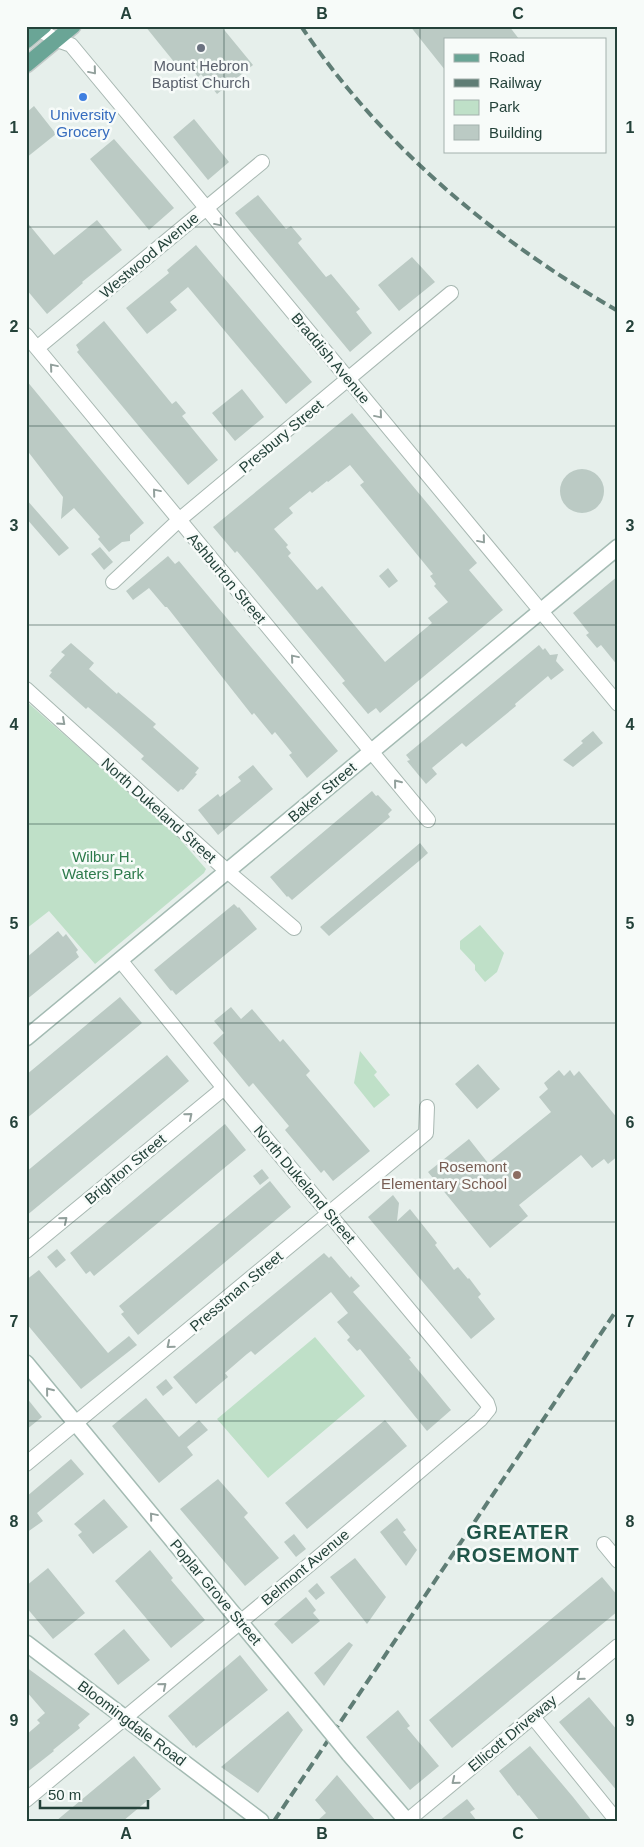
<svg xmlns="http://www.w3.org/2000/svg" width="644" height="1847" viewBox="0 0 644 1847" font-family="Arial,sans-serif">
	<style>
		.green { fill: #bfe0c8 }
		.building { fill: #bbcac4; fill-rule: evenodd }
		.lines { fill: none; stroke-linecap: round; stroke-linejoin: round }
		.street-casing { stroke: #a8b8b2; stroke-width: 16 }
		.secondary-casing { stroke: #a4bbb3; stroke-width: 18 }
		.primary-casing { stroke: #c2cac8; stroke-width: 18 }
		.street { stroke: #fff; stroke-width: 14 }
		.secondary { stroke: #fff; stroke-width: 15 }
		.primary { stroke: #6aa596; stroke-width: 15 }
		.rail { stroke: #5f7d75; stroke-width: 4; stroke-dasharray: 10 5; stroke-linecap: butt }
		.secondary-bridge-casing { stroke: #a4bbb3; stroke-width: 18; stroke-linecap: butt }
		.secondary-bridge { stroke: #fff; stroke-width: 15 }
		.oneway { stroke: #92a09c }
		.grid { fill: none; stroke: #24423a; stroke-width: 1; stroke-opacity: 0.55 }
		.worship-dot { fill: #6b7280; stroke: #f7fbf9; stroke-width: 2 }
		.shop-dot { fill: #3f7fe0; stroke: #f7fbf9; stroke-width: 2 }
		.education-dot { fill: #8d6e63; stroke: #f7fbf9; stroke-width: 2 }
		.labels { text-anchor: middle; dominant-baseline: central; stroke-width: 5; stroke-linejoin: round; paint-order: stroke }
		.worship-label { font-size: 15px; fill: #5b616d; stroke: #f7fbf9 }
		.shop-label { font-size: 15px; fill: #366cbe; stroke: #f7fbf9 }
		.street-label { font-size: 15px; fill: #24423a; stroke: #f7fbf9 }
		.park-label { font-size: 15px; fill: #2d7a4b; stroke: #f7fbf9 }
		.education-label { font-size: 15px; fill: #785e54; stroke: #f7fbf9; text-anchor: end }
		.district-label { font-size: 20px; font-weight: bold; letter-spacing: 1px; fill: #1f5548; stroke: #f7fbf9 }
		.neatline { fill: none; stroke: #24423a; stroke-width: 2 }
		.grid-label { font-size: 16px; text-anchor: middle; font-weight: bold; fill: #24423a }
	</style>
	<rect width="100%" height="100%" fill="#e6efeb"/>
	<path class="green" d="M 26,701 L 171,829 L 206,869 L 204,873 L 95,964 L 49,911 L 26,929 Z
		M 480,925 L 504,953 L 497,972 L 485,982 L 475,970 L 475,965 L 460,949 L 460,941 Z
		M 360,1051 L 377,1072 L 374,1075 L 390,1095 L 374,1108 L 354,1083 Z
		M 315,1337 L 365,1396 L 268,1478 L 217,1419 Z"/>
	<path class="building" d="M 145,26 L 221,26 L 253,65 L 217,94 L 201,74 L 198,77 L 192,69 L 179,68 Z
		M 410,26 L 509,26 L 519,39 L 445,39 L 445,70 Z
		M 34,106 L 56,134 L 26,158 L 26,113 Z
		M 194,119 L 229,162 L 208,180 L 173,137 Z
		M 114,139 L 174,208 L 149,230 L 90,159 Z
		M 258,195 L 286,229 L 291,226 L 302,239 L 298,243 L 326,277 L 331,274 L 360,309 L 356,312 L 372,333 L 350,352 L 235,213 Z
		M 97,220 L 122,250 L 82,282 L 83,283 L 47,314 L 26,289 L 26,221 L 54,255 Z
		M 196,245 L 312,382 L 286,404 L 188,287 L 170,302 L 177,310 L 147,334 L 126,308 L 169,273 L 167,270 Z
		M 412,257 L 435,282 L 399,311 L 378,285 Z
		M 104,321 L 172,404 L 176,401 L 186,413 L 182,416 L 218,460 L 188,485 L 77,352 L 79,350 L 76,345 Z
		M 26,380 L 144,523 L 130,535 L 130,541 L 122,542 L 109,552 L 98,539 L 100,537 L 74,508 L 61,519 L 63,497 L 26,449 Z
		M 242,389 L 264,417 L 235,441 L 212,413 Z
		M 352,413 L 477,563 L 469,570 L 503,610 L 380,713 L 376,708 L 368,714 L 342,683 L 345,681 L 255,572 L 237,551 L 235,553 L 213,527 ZM 350,465 L 364,482 L 360,485 L 433,574 L 430,576 L 436,584 L 434,586 L 448,602 L 428,618 L 432,623 L 385,662 L 322,586 L 317,590 L 288,556 L 291,553 L 286,547 L 288,545 L 274,529 L 293,513 L 289,508 L 310,491 L 312,493 L 327,481 L 328,482 Z
		M560 491a22 22 0 1 1 44 0a22 22 0 1 1-44 0Z
		M 26,499 L 69,548 L 59,556 L 26,518 Z
		M 100,547 L 113,562 L 104,570 L 91,554 Z
		M 168,556 L 175,564 L 179,561 L 338,751 L 307,778 L 289,755 L 292,753 L 275,732 L 272,735 L 254,713 L 252,715 L 167,607 L 165,607 L 149,588 L 133,600 L 126,591 Z
		M 388,568 L 398,581 L 389,588 L 379,576 Z
		M 618,576 L 618,666 L 601,645 L 597,648 L 586,635 L 589,633 L 573,613 Z
		M 71,643 L 94,663 L 89,669 L 117,694 L 118,692 L 156,724 L 153,727 L 199,768 L 195,773 L 197,774 L 183,790 L 181,789 L 178,792 L 141,759 L 144,756 L 116,731 L 88,707 L 86,709 L 49,676 L 52,672 L 50,671 L 65,655 L 61,652 Z
		M 539,645 L 543,650 L 545,648 L 550,655 L 558,654 L 556,661 L 564,670 L 551,680 L 548,676 L 515,704 L 516,706 L 466,747 L 462,743 L 432,768 L 437,774 L 426,784 L 407,761 L 410,760 L 406,755 Z
		M 593,731 L 603,743 L 573,767 L 563,760 L 583,743 L 581,741 Z
		M 253,765 L 273,789 L 218,835 L 198,810 L 218,794 L 220,797 L 241,781 L 238,777 Z
		M 372,791 L 376,796 L 378,795 L 392,810 L 388,814 L 390,817 L 292,900 L 288,896 L 287,897 L 270,877 Z
		M 420,843 L 428,853 L 419,861 L 329,936 L 320,927 Z
		M 234,904 L 238,908 L 239,907 L 257,929 L 176,995 L 172,990 L 171,991 L 154,970 Z
		M 58,931 L 63,937 L 66,934 L 78,950 L 76,952 L 79,957 L 26,1000 L 26,958 Z
		M 120,997 L 142,1023 L 26,1119 L 26,1075 Z
		M 231,1007 L 241,1019 L 252,1009 L 280,1042 L 283,1039 L 310,1071 L 306,1075 L 370,1151 L 333,1181 L 324,1170 L 321,1173 L 285,1130 L 289,1126 L 253,1083 L 249,1087 L 213,1043 L 224,1033 L 214,1021 Z
		M 167,1055 L 189,1081 L 26,1216 L 26,1172 Z
		M 478,1064 L 500,1089 L 477,1109 L 455,1084 Z
		M 559,1070 L 564,1076 L 570,1070 L 574,1076 L 579,1071 L 618,1119 L 618,1156 L 608,1164 L 604,1159 L 592,1168 L 581,1155 L 519,1205 L 528,1216 L 490,1248 L 428,1172 L 469,1139 L 488,1163 L 551,1112 L 539,1097 L 548,1089 L 544,1083 Z
		M 225,1124 L 246,1150 L 94,1276 L 90,1271 L 86,1274 L 70,1253 Z
		M 262,1169 L 269,1178 L 260,1185 L 253,1176 Z
		M 270,1181 L 291,1207 L 138,1335 L 121,1314 L 124,1312 L 119,1306 Z
		M 393,1195 L 399,1203 L 397,1221 L 410,1209 L 437,1243 L 435,1245 L 454,1270 L 458,1267 L 468,1279 L 469,1278 L 481,1294 L 478,1297 L 495,1319 L 471,1339 L 368,1217 Z
		M 57,1249 L 66,1260 L 56,1268 L 47,1257 Z
		M 324,1253 L 329,1258 L 331,1256 L 350,1278 L 351,1276 L 360,1286 L 353,1292 L 411,1358 L 409,1359 L 451,1410 L 427,1431 L 360,1349 L 357,1351 L 347,1340 L 350,1337 L 337,1322 L 348,1313 L 331,1292 L 255,1355 L 251,1351 L 247,1354 L 225,1373 L 228,1377 L 196,1404 L 173,1377 Z
		M 39,1270 L 108,1353 L 129,1336 L 137,1345 L 81,1389 L 26,1323 L 26,1280 Z
		M 166,1379 L 173,1388 L 163,1396 L 156,1387 Z
		M 26,1397 L 42,1417 L 26,1430 Z
		M 146,1398 L 179,1437 L 199,1420 L 208,1430 L 187,1447 L 193,1455 L 159,1483 L 112,1426 Z
		M 385,1420 L 407,1446 L 307,1529 L 285,1503 Z
		M 71,1459 L 84,1474 L 37,1513 L 43,1521 L 26,1533 L 26,1497 Z
		M 218,1479 L 248,1513 L 244,1517 L 279,1558 L 245,1586 L 180,1509 Z
		M 104,1499 L 128,1527 L 93,1554 L 78,1535 L 82,1532 L 74,1524 Z
		M 397,1518 L 406,1530 L 403,1532 L 417,1550 L 406,1566 L 380,1532 Z
		M 294,1534 L 306,1549 L 296,1557 L 284,1542 Z
		M 150,1550 L 173,1578 L 171,1580 L 205,1620 L 171,1648 L 115,1581 Z
		M 355,1558 L 386,1597 L 367,1624 L 330,1577 Z
		M 48,1568 L 85,1613 L 53,1639 L 26,1607 L 26,1586 Z
		M 602,1577 L 618,1596 L 618,1611 L 452,1748 L 429,1720 Z
		M 317,1583 L 325,1593 L 316,1600 L 308,1591 Z
		M 306,1597 L 316,1610 L 313,1613 L 320,1621 L 292,1644 L 274,1624 Z
		M 124,1629 L 150,1660 L 118,1685 L 94,1654 Z
		M 349,1642 L 353,1645 L 324,1686 L 314,1673 Z
		M 240,1655 L 268,1690 L 196,1748 L 194,1745 L 193,1746 L 168,1716 Z
		M 26,1667 L 90,1714 L 78,1725 L 80,1728 L 53,1750 L 54,1751 L 26,1773 L 26,1735 L 40,1723 L 37,1720 L 45,1713 L 26,1691 Z
		M 589,1697 L 618,1731 L 618,1792 L 559,1722 Z
		M 398,1710 L 410,1726 L 407,1728 L 439,1766 L 410,1790 L 366,1737 Z
		M 288,1711 L 303,1730 L 258,1793 L 221,1767 Z
		M 530,1746 L 573,1797 L 592,1821 L 540,1821 L 519,1795 L 518,1796 L 499,1771 Z
		M 134,1756 L 161,1789 L 135,1811 L 123,1821 L 56,1821 Z
		M 337,1775 L 363,1806 L 376,1821 L 317,1821 L 326,1813 L 315,1800 Z
		M 467,1799 L 475,1809 L 470,1812 L 477,1821 L 439,1821 Z"/>
	<g class="lines">
		<g class="street-casing">
			<path id="street" d="M 33,26 L 57,40 L 71,45 L 618,704
				M 26,335 L 428,820
				M 37,348 L 262,162
				M 113,582 L 179,520 L 451,293
				M 26,689 L 227,871 L 294,928
				M 26,1251 L 224,1088
				M 26,1464 L 426,1133 L 427,1107
				M 604,1544 L 618,1561
				M 533,1717 L 617,1821
				M 26,1800 L 321,1555 L 480,1420 L 489,1409 L 487,1403 L 224,1088 L 120,960
				M 407,1821 L 618,1646"/>
		</g>
		<g class="secondary-casing">
			<path id="secondary" d="M 26,1038 L 618,547
				M 26,1363 L 312,1709
				M 26,1643 L 261,1821
				M 349,1754 L 407,1821"/>
		</g>
		<g class="primary-casing">
			<path id="primary" d="M 26,41 L 44,26
				M 26,65 L 73,26"/>
		</g>
		<use href="#street" class="street"/>
		<use href="#secondary" class="secondary"/>
		<use href="#primary" class="primary"/>
		<path class="rail" d="M 301,26 C 382,146 493,239 618,311
			M 274,1821 L 618,1308"/>
		<g class="secondary-bridge-casing">
			<path id="secondary-bridge" d="M 312,1709 L 349,1754"/>
		</g>
		<use href="#secondary-bridge" class="secondary-bridge"/>
	</g>
	<defs><path id="oneway-chevron" d="M-2-3.5L2.5 0L-2 3.5" fill="none" stroke-width="1.6" stroke-linecap="round" stroke-linejoin="round" transform="scale(1.25)"/></defs>
	<g class="oneway">
		<use href="#oneway-chevron" transform="translate(93 71) rotate(50)"/>
		<use href="#oneway-chevron" transform="translate(219 223) rotate(50)"/>
		<use href="#oneway-chevron" transform="translate(53 367) rotate(-130)"/>
		<use href="#oneway-chevron" transform="translate(379 415) rotate(50)"/>
		<use href="#oneway-chevron" transform="translate(156 492) rotate(-130)"/>
		<use href="#oneway-chevron" transform="translate(482 540) rotate(50)"/>
		<use href="#oneway-chevron" transform="translate(294 658) rotate(-130)"/>
		<use href="#oneway-chevron" transform="translate(62 722) rotate(42)"/>
		<use href="#oneway-chevron" transform="translate(397 783) rotate(-129)"/>
		<use href="#oneway-chevron" transform="translate(189 1116) rotate(-40)"/>
		<use href="#oneway-chevron" transform="translate(64 1220) rotate(-40)"/>
		<use href="#oneway-chevron" transform="translate(170 1345) rotate(140)"/>
		<use href="#oneway-chevron" transform="translate(49 1391) rotate(-129)"/>
		<use href="#oneway-chevron" transform="translate(153 1516) rotate(-130)"/>
		<use href="#oneway-chevron" transform="translate(580 1677) rotate(140)"/>
		<use href="#oneway-chevron" transform="translate(163 1686) rotate(-40)"/>
		<use href="#oneway-chevron" transform="translate(455 1781) rotate(141)"/>
	</g>
	<path class="grid" d="M 224,26 L 224,1821M 420,26 L 420,1821M 26,227 L 618,227M 26,426 L 618,426M 26,625 L 618,625M 26,824 L 618,824M 26,1023 L 618,1023M 26,1222 L 618,1222M 26,1421 L 618,1421M 26,1620 L 618,1620"/>
	<circle class="worship-dot" cx="201" cy="48" r="5"/>
	<circle class="shop-dot" cx="83" cy="97" r="5"/>
	<circle class="education-dot" cx="517" cy="1175" r="5"/>
	<g class="labels">
		<g class="worship-label">
			<text x="201" y="65">Mount Hebron<tspan x="201" dy="17">Baptist Church</tspan></text>
		</g>
		<g class="shop-label">
			<text x="83" y="114">University<tspan x="83" dy="17">Grocery</tspan></text>
		</g>
		<g class="street-label">
			<text transform="translate(149 255) rotate(-40)">Westwood Avenue</text>
			<text transform="translate(331 358) rotate(50)">Braddish Avenue</text>
			<text transform="translate(281 436) rotate(-40)">Presbury Street</text>
			<text transform="translate(227 578) rotate(50)">Ashburton Street</text>
			<text transform="translate(322 792) rotate(-40)">Baker Street</text>
			<text transform="translate(159 810) rotate(42)">North Dukeland Street</text>
			<text transform="translate(125 1169) rotate(-40)">Brighton Street</text>
			<text transform="translate(305 1184) rotate(50)">North Dukeland Street</text>
			<text transform="translate(236 1291) rotate(-40)">Presstman Street</text>
			<text transform="translate(305 1567) rotate(-40)">Belmont Avenue</text>
			<text transform="translate(216 1592) rotate(50)">Poplar Grove Street</text>
			<text transform="translate(132 1723) rotate(37)">Bloomingdale Road</text>
			<text transform="translate(512 1733) rotate(-40)">Ellicott Driveway</text>
		</g>
		<g class="park-label">
			<text x="103" y="856">Wilbur H.<tspan x="103" dy="17">Waters Park</tspan></text>
		</g>
		<g class="education-label">
			<text x="507" y="1166">Rosemont<tspan x="507" dy="17">Elementary School</tspan></text>
		</g>
		<g class="district-label">
			<text x="518" y="1532">GREATER<tspan x="518" dy="23">ROSEMONT</tspan></text>
		</g>
	</g>
	<rect width="644" height="1847" fill="none" stroke="#f7fbf9" stroke-width="55"/>
	<rect x="444" y="38" width="162" height="115" fill="#f7fbf9" stroke="#a3b1ad"/>
	<rect x="454" y="54" width="25" height="8" fill="#6aa596" stroke="#a3b1ad"/>
	<text x="489" y="62" font-size="15" fill="#24423a">Road</text>
	<rect x="454" y="79" width="25" height="8" fill="#5f7d75" stroke="#a3b1ad"/>
	<text x="489" y="88" font-size="15" fill="#24423a">Railway</text>
	<rect x="454" y="100" width="25" height="15" fill="#bfe0c8" stroke="#a3b1ad"/>
	<text x="489" y="112" font-size="15" fill="#24423a">Park</text>
	<rect x="454" y="125" width="25" height="15" fill="#bbcac4" stroke="#a3b1ad"/>
	<text x="489" y="138" font-size="15" fill="#24423a">Building</text>
	<path d="M40 1800v8h108v-8" fill="none" stroke="#24423a" stroke-width="2.5"/>
	<text x="48" y="1800" font-size="15" fill="#24423a" stroke="#f7fbf9" stroke-width="4" paint-order="stroke">50 m</text>
	<rect x="28" y="28" width="588" height="1792" class="neatline"/>
	<g class="grid-label">
		<text x="126" y="19">A</text>
		<text x="322" y="19">B</text>
		<text x="518" y="19">C</text>
		<text x="14" y="133">1</text>
		<text x="630" y="133">1</text>
		<text x="14" y="332">2</text>
		<text x="630" y="332">2</text>
		<text x="14" y="531">3</text>
		<text x="630" y="531">3</text>
		<text x="14" y="730">4</text>
		<text x="630" y="730">4</text>
		<text x="14" y="929">5</text>
		<text x="630" y="929">5</text>
		<text x="14" y="1128">6</text>
		<text x="630" y="1128">6</text>
		<text x="14" y="1327">7</text>
		<text x="630" y="1327">7</text>
		<text x="14" y="1527">8</text>
		<text x="630" y="1527">8</text>
		<text x="14" y="1726">9</text>
		<text x="630" y="1726">9</text>
		<text x="126" y="1839">A</text>
		<text x="322" y="1839">B</text>
		<text x="518" y="1839">C</text>
	</g>
</svg>
